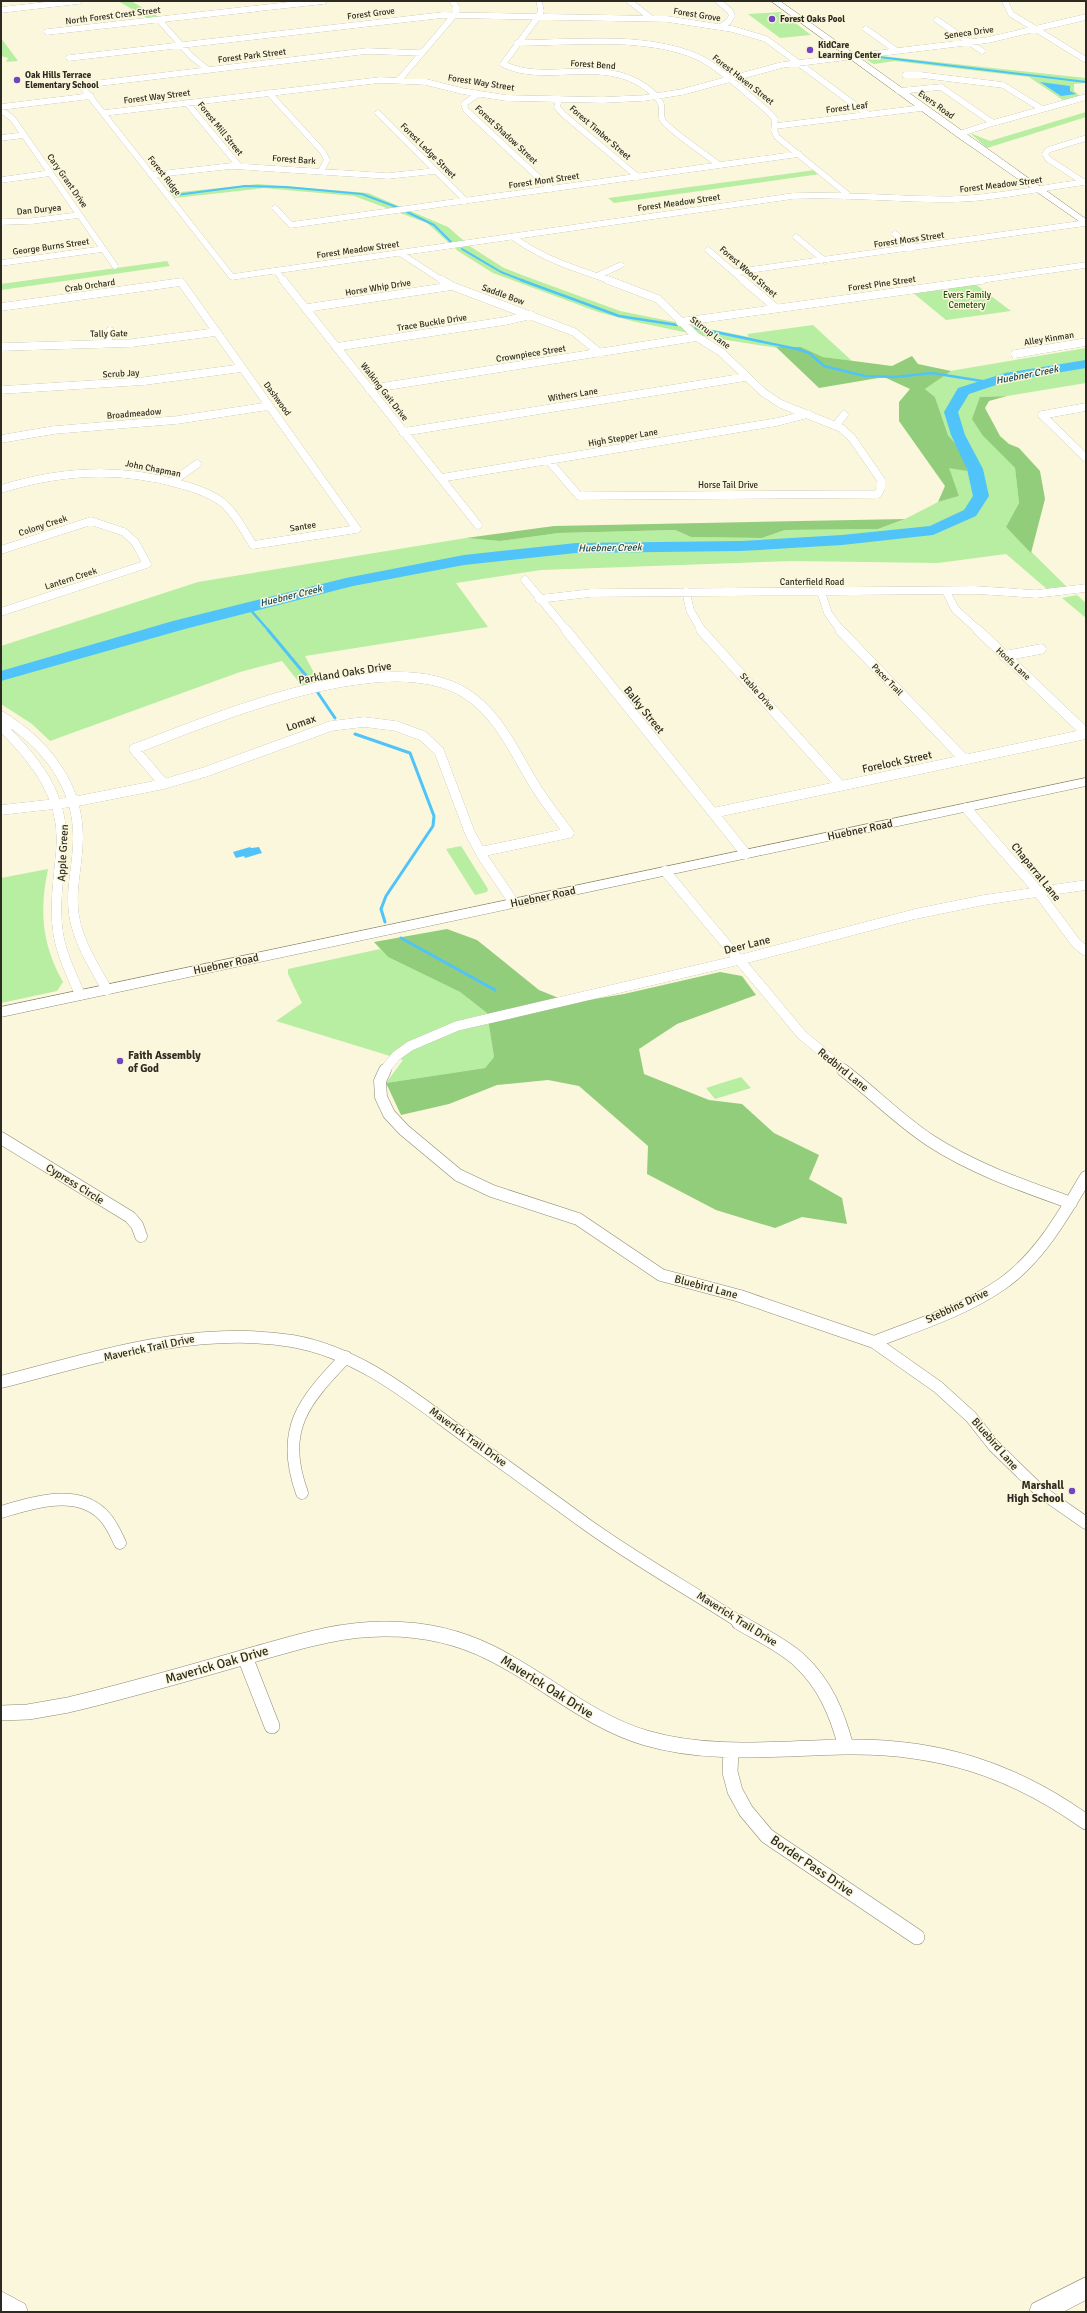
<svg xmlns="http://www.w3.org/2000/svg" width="1087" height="2313" viewBox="0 0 1087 2313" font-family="Signika,sans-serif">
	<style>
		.green { fill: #b7eea1 }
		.forest { fill: #92cd7b }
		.water { fill: #50c4f8 }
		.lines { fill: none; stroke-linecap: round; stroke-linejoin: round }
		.stream-far2 { stroke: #50c4f8; stroke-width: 2 }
		.stream-far1 { stroke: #50c4f8; stroke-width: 2.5 }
		.stream { stroke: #50c4f8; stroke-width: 3 }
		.river { fill: #50c4f8; fill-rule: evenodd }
		.street-far4-casing { stroke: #8f8b73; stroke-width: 6 }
		.street-far3-casing { stroke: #8f8b73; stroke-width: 8 }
		.street-far2-casing { stroke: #8f8b73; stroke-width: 10 }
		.street-far1-casing { stroke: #8f8b73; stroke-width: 13 }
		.street-casing { stroke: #8f8b73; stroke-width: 16 }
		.secondary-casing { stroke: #8f8b73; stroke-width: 1 }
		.primary-casing { stroke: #8f8b73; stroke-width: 1 }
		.street-far4 { stroke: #fff; stroke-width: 6 }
		.street-far3 { stroke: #fff; stroke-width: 8 }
		.street-far2 { stroke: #fff; stroke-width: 10 }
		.street-far1 { stroke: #fff; stroke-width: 12 }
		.street { stroke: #fff; stroke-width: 15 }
		.secondary { fill: #fff; fill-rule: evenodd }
		.primary { fill: #fff; fill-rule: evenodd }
		.poi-dot { fill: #7145bd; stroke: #fbf7dc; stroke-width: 1.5 }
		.labels { text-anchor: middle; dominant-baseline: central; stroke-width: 3; stroke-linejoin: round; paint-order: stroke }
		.far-street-label { font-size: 9px; fill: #2d2b21; stroke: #fbf7dc }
		.far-poi-label { font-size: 9px; font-weight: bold; fill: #2d2b21; stroke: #fbf7dc; text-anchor: start }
		.far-park-label { font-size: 9px; fill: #21460e; stroke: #fbf7dc }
		.far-water-label { font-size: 10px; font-style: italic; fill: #14465b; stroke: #fbf7dc }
		.street-label { font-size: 11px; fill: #2d2b21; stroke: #fbf7dc }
		.poi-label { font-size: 11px; font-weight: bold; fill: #2d2b21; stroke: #fbf7dc; text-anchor: start }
		.near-street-label { font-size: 13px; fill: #2d2b21; stroke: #fbf7dc }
	</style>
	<rect width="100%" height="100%" fill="#fbf7dc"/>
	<path class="green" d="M 118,1 L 131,1 L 159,17 L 147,18 Z
		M 781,12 L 811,35 L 780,38 L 748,14 Z
		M 1,38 L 18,61 L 6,62 L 8,58 L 1,56 Z
		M 853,53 L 1086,78 L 1086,83 L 1074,84 L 1074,91 L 1080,96 L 1063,100 L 1029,77 L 895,61 L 874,64 Z
		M 1086,112 L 1086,117 L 987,148 L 970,133 L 990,141 Z
		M 815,170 L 820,174 L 614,203 L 608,198 Z
		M 258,184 L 368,193 L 448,227 L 471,247 L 504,268 L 522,275 L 620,311 L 749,337 L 747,334 L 813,325 L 852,361 L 823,357 L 801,347 L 777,348 L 708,337 L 636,322 L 598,312 L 493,273 L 458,251 L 427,223 L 354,196 L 264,188 L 175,198 L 171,193 Z
		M 167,261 L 170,266 L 1,290 L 1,284 Z
		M 974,283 L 1011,311 L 946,320 L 912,292 Z
		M 1086,348 L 1086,383 L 1007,396 L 981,397 L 983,436 L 1015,468 L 1019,503 L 1006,527 L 1067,587 L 1048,590 L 1006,554 L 938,563 L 793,561 L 541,570 L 456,583 L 488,627 L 305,656 L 319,682 L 302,686 L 282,661 L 240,672 L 50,741 L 32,724 L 1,704 L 1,646 L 198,582 L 466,538 L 500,541 L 559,533 L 675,530 L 691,537 L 762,538 L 785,530 L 878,529 L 905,519 L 938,502 L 959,496 L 948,468 L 965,455 L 948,435 L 935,397 L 925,389 L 950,371 Z
		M 1077,595 L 1086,603 L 1086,618 L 1062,598 Z
		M 461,846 L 488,889 L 487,892 L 475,895 L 446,849 Z
		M 48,869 C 39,911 42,945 63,982 L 57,991 L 1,1003 L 1,878 Z
		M 380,949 L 388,957 L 460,992 L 487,1013 L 494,1057 L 485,1068 L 386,1083 L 403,1060 L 276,1021 L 302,1003 L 288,974 L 288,969 Z
		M 741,1077 L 751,1088 L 715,1099 L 706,1088 Z"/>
	<path class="forest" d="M 776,347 L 801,347 L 823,357 L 892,366 L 912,356 L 918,364 L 951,371 L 925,389 L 935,397 L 948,435 L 965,455 L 967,471 L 949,468 L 959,496 L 938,502 L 945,486 L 899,421 L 899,402 L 910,389 L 884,377 L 819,388 Z
		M 1007,396 L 989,401 L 985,408 L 1000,436 L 1009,444 L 1019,448 L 1040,471 L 1045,499 L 1031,553 L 1006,527 L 1019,503 L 1015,468 L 983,436 L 972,419 L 980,397 Z
		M 905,519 L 878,529 L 785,530 L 762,538 L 691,537 L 675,530 L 559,533 L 500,541 L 466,538 L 554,526 Z
		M 447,929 L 477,940 L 539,990 L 571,1003 L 624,994 L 720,972 L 742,976 L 756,995 L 677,1024 L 639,1049 L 644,1074 L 709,1100 L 742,1104 L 774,1133 L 819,1155 L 809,1179 L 842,1198 L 847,1224 L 802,1217 L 775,1228 L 716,1210 L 647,1174 L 648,1146 L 579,1086 L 548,1080 L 497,1085 L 449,1104 L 401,1115 L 386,1083 L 485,1068 L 494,1057 L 487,1013 L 460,992 L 388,957 L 374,942 Z"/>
	<path class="water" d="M 1040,82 L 1070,86 L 1070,91 L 1076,94 L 1061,96 Z
		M 250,847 L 251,848 L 259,847 L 262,853 L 245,858 L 244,856 L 236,858 L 233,852 Z"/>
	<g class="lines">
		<path class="stream-far2" d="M 879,57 L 1086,82
			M 176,195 L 245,186 L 286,187 L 362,194 L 399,208
			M 407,212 L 434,225 L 452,243
			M 462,249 L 501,272 L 524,281"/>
		<path class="stream-far1" d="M 521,280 L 619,316 L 677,325
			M 696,328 L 797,349 L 809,353 L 824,366 L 865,376 L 895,377 L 932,373 L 988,382
			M 248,607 L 269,631"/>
		<path class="stream" d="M 268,630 L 313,684
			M 318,693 L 335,718
			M 355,734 L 410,753 L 434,816 L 433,826 L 386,896 L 381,909 L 385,922
			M 401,938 L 495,990"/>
		<path class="river" d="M 1086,360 L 1086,368 L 1008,381 L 969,394 L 958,412 L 965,435 L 983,469 L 989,496 L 976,516 L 933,535 L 842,545 L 741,551 L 576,553 L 464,565 L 353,586 L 185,629 L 1,681 L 1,671 L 173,621 L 346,578 L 464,555 L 576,543 L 741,541 L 842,535 L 930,526 L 964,510 L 973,496 L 967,469 L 951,435 L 944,412 L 958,388 L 1005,373 Z"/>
		<g class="street-far4-casing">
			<path id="street-far4" d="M 539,1 L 541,11 L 538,17 L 503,64 C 542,83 586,62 626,77 C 638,81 656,92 661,104 C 663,110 659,117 664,122 C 677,136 703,152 719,165
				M 629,1 L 651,18
				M 718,1 L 730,11 L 732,16 L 728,22 L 720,27
				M 1005,1 L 1011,14 L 1086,60
				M 1,10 L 79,1
				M 159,20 L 191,56 L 208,70
				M 937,20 L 982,51
				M 866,29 L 897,51
				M 47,32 L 324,1
				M 517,43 C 573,43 651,33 702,59 C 717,67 730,79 743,90 C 754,100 766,108 775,119 L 774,130 L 777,137 L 847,194
				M 421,53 L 367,51 L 92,84 L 85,86 L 84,89 L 232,277 L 793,196 C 848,193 902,201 957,199 C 997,198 1045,187 1086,182
				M 69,58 L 443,15 L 667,19 L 732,29 L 766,39 L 867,114
				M 905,75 L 921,75 L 1003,85 L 1042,109
				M 399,80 L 456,13 L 456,6 L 452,1
				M 941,87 L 993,123 L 959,134
				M 899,91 L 941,87
				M 269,93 L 323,152 L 327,160 L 321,171
				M 478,94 L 464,104 L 466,110 L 551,189
				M 559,99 L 557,107 L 563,114 L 638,177
				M 187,103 L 239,166
				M 1,107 L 91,96
				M 1,110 L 13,119 L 115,266
				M 104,113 L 380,80 L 426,82 L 462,91 L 506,98 L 603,100 L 644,98 L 682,92 L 782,65 L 988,40 L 1086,17
				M 378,113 L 466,201
				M 993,123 L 1086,97
				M 776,126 L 922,108
				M 1,138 L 24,135
				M 151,175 L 231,166 L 388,176 L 435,171
				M 1,180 L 51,173
				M 1085,183 L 1048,159 L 1045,154 L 1048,150 L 1086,138
				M 275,208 L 291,225 L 799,154
				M 1,222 L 32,221 L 79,215
				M 895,234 L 912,248
				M 513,237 C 543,259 576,269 611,281
				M 796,237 L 825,261
				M 708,250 L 744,281
				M 400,253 L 443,281
				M 1,263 L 103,249
				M 276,271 L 284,281
				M 735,272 L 1086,223
				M 597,276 L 621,265
				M 975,281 L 1086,265"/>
		</g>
		<g class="street-far3-casing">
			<path id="street-far3" d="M 283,280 L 478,525
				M 442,280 L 452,286 L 574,332 L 600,353
				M 743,280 L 776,308
				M 1,307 L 181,282 L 357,529 L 253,545 C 244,531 236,514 223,503 C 209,492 192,487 175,483 C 117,467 58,471 1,489
				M 307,308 L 452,286
				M 680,322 L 982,280
				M 107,344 L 110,331
				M 1,347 L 132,343 L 216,332
				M 336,347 L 505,321 L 531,315
				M 1015,354 L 1086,342
				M 369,389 L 697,337
				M 1,390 L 145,381 L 242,368
				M 1042,415 L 1086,458
				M 1042,415 L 1086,407
				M 836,425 L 844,415
				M 403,432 L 746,377
				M 1,439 L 54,430 L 177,420 L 269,406
				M 548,460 L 579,496 L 878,494 L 881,488 L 881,480 L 852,438 L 841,428 L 781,404 L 764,393 L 721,352 L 697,337 L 658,299 L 608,280
				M 441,478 L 777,422 L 808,414
				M 172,482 L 197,464
				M 1,550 L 91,521 L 124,532 L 135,542 L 147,564 L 1,612
				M 525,580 L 567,631
				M 946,591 L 955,609 L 979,631
				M 686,592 L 690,610 L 702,631
				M 821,592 L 828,613 L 841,631
				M 539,599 L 591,593 L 975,590 L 1036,594 L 1086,588"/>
		</g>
		<g class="street-far2-casing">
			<path id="street-far2" d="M 566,630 L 746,854
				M 701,630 L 841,786
				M 840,630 L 965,760
				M 978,630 L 1086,733
				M 1004,656 L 1041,649
				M 1,716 C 45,743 79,785 78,839 C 78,865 70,889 74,915 C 78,942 94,966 107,990
				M 1,726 C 36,760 66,798 61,850 C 59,877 54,904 58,932 C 61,954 72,975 80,995
				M 164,784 L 134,749 C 215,719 385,644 465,693 C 499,714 514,752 534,784 C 544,801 557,817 569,833 L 480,852
				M 966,808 L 1033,885 L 1076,943 L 1086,951
				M 1,810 L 73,802 L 164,784 L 205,772 L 331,726 L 364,722 L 396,726 L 423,736 L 439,751 L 470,833 L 483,857 L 514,903
				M 713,813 L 1086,734
				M 665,871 L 802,1035 L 845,1071
				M 384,1071 L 396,1056 L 410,1046 L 457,1026 L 739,960 L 915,914 L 984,900 L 1086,885"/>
		</g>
		<g class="street-far1-casing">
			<path id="street-far1" d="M 385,1070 L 380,1081 L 381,1097 L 389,1114 L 404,1130 L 458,1175 L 492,1191 L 578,1219 L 661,1275 L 740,1296 L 874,1342 L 938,1387 L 971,1417 L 994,1446 L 1040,1491 L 1086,1523
				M 843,1070 C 873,1093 900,1121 931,1141 C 974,1169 1024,1186 1071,1203
				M 1,1138 L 130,1217 L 137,1225 L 141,1236
				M 874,1342 C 917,1325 963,1311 1002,1284 C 1039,1258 1063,1216 1086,1177
				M 1,1382 C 95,1358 194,1325 292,1341 C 356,1352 407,1393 458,1431 C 501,1462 544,1493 586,1524 C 636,1560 690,1590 741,1623
				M 302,1493 C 279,1429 304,1401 346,1357
				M 1,1512 C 31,1503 76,1488 102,1514 C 111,1522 115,1533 120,1543"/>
		</g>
		<g class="street-casing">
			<path id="street" d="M 739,1622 C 757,1633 783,1645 799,1660 C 825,1684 837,1713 846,1747
				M 245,1657 L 272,1726
				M 1,1713 L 28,1712 L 68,1705 C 127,1691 186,1674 245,1657 C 292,1644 338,1628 387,1629 C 422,1629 459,1637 491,1653 C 544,1679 588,1721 646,1738 C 711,1757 778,1748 844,1747 C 936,1745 1012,1769 1086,1822
				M 731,1751 L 730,1772 L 735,1791 L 746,1811 L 767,1836 L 917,1937"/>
		</g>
		<g class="secondary-casing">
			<path id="secondary" d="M 771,1 L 780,1 L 1086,219 L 1086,226 L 956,136 Z
				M 1086,2277 L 1086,2300 L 1063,2312 L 1029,2312 L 1032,2304 Z
				M 1,2291 L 25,2304 L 28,2312 L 1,2312 Z"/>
		</g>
		<g class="primary-casing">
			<path id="primary" d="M 1086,778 L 1086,786 L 1,1017 L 1,1007 Z"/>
		</g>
		<use href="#street-far4" class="street-far4"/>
		<use href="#street-far3" class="street-far3"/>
		<use href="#street-far2" class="street-far2"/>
		<use href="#street-far1" class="street-far1"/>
		<use href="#street" class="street"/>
		<use href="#secondary" class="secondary"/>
		<use href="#primary" class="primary"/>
	</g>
	<g class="poi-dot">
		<circle cx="772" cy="19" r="4"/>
		<circle cx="810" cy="50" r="4"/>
		<circle cx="17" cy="80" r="4"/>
		<circle cx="120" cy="1061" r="4"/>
		<circle cx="1072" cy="1491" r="4"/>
	</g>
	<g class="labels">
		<g class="far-street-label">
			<text transform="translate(371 14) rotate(-7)">Forest Grove</text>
			<text transform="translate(697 15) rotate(9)">Forest Grove</text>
			<text transform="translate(113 16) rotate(-7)">North Forest Crest Street</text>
			<text transform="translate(969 33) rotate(-8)">Seneca Drive</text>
			<text transform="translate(252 56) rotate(-7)">Forest Park Street</text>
			<text transform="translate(593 65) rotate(4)">Forest Bend</text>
			<text transform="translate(743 80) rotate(38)">Forest Haven Street</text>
			<text transform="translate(481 83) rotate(9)">Forest Way Street</text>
			<text transform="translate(157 97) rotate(-7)">Forest Way Street</text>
			<text transform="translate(936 105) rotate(36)">Evers Road</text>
			<text transform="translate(847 108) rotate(-7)">Forest Leaf</text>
			<text transform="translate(220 129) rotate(51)">Forest Mill Street</text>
			<text transform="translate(600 133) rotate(41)">Forest Timber Street</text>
			<text transform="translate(506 135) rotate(43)">Forest Shadow Street</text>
			<text transform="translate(428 151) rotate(45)">Forest Ledge Street</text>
			<text transform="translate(294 160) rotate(4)">Forest Bark</text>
			<text transform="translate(164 176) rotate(52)">Forest Ridge</text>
			<text transform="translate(67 181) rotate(55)">Cary Grant Drive</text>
			<text transform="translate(544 181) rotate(-8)">Forest Mont Street</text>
			<text transform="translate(1001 185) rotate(-7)">Forest Meadow Street</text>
			<text transform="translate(679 203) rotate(-8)">Forest Meadow Street</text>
			<text transform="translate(39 210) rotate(-6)">Dan Duryea</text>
			<text transform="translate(909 240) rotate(-8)">Forest Moss Street</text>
			<text transform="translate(51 247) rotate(-8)">George Burns Street</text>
			<text transform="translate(358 250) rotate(-8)">Forest Meadow Street</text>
			<text transform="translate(748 272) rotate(41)">Forest Wood Street</text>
			<text transform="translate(882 284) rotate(-8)">Forest Pine Street</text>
			<text transform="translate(90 286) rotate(-8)">Crab Orchard</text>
			<text transform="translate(378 288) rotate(-9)">Horse Whip Drive</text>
			<text transform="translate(503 295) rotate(20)">Saddle Bow</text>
			<text transform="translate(432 323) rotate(-9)">Trace Buckle Drive</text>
			<text transform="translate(710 333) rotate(37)">Stirrup Lane</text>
			<text transform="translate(109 334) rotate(-1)">Tally Gate</text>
			<text transform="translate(1049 339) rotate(-9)">Alley Kinman</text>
			<text transform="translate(531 354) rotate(-9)">Crownpiece Street</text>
			<text transform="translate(121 374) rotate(-3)">Scrub Jay</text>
			<text transform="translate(384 392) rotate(52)">Walking Gait Drive</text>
			<text transform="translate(573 395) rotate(-9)">Withers Lane</text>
			<text transform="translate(277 399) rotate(54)">Dashwood</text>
			<text transform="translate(134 414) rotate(-5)">Broadmeadow</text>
			<text transform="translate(623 438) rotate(-10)">High Stepper Lane</text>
			<text transform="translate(153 469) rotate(11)">John Chapman</text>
			<text x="728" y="485">Horse Tail Drive</text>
			<text transform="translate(43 526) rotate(-18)">Colony Creek</text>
			<text transform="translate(303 527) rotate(-9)">Santee</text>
			<text transform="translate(71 579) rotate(-18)">Lantern Creek</text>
			<text x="812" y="582">Canterfield Road</text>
			<text transform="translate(1013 664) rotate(43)">Hoofs Lane</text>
			<text transform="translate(887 680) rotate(46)">Pacer Trail</text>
			<text transform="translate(757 692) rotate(48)">Stable Drive</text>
		</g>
		<g class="far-poi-label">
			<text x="780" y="19">Forest Oaks Pool</text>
			<text x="818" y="45">KidCare<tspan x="818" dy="10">Learning Center</tspan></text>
			<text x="25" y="75">Oak Hills Terrace<tspan x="25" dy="10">Elementary School</tspan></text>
		</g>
		<g class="far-park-label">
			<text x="967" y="295">Evers Family<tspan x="967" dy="10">Cemetery</tspan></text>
		</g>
		<g class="far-water-label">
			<text transform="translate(1027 375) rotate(-11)">Huebner Creek</text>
			<text transform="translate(610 548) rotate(-1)">Huebner Creek</text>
			<text transform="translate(291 596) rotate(-14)">Huebner Creek</text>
		</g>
		<g class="street-label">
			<text transform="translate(345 673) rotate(-9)">Parkland Oaks Drive</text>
			<text transform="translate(644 710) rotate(51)">Balky Street</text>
			<text transform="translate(301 723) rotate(-19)">Lomax</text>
			<text transform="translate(897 762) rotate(-12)">Forelock Street</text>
			<text transform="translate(860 830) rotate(-12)">Huebner Road</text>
			<text transform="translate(63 853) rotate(-87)">Apple Green</text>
			<text transform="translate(1036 872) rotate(51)">Chaparral Lane</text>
			<text transform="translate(543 897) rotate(-12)">Huebner Road</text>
			<text transform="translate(747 945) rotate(-14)">Deer Lane</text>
			<text transform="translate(226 964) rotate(-12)">Huebner Road</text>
			<text transform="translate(843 1070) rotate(39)">Redbird Lane</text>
			<text transform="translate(75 1184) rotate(32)">Cypress Circle</text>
			<text transform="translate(706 1287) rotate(15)">Bluebird Lane</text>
			<text transform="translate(957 1306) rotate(-25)">Stebbins Drive</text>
			<text transform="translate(149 1348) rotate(-12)">Maverick Trail Drive</text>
			<text transform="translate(468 1437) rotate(36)">Maverick Trail Drive</text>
			<text transform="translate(995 1444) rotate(49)">Bluebird Lane</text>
			<text transform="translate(737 1619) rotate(32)">Maverick Trail Drive</text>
		</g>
		<g class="poi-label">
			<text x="128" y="1055">Faith Assembly<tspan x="128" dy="13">of God</tspan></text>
			<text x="1064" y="1485" text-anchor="end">Marshall<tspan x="1064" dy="13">High School</tspan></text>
		</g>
		<g class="near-street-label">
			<text transform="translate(217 1665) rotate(-16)">Maverick Oak Drive</text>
			<text transform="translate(547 1687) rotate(32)">Maverick Oak Drive</text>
			<text transform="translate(812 1866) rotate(34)">Border Pass Drive</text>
		</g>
	</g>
	<rect width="1087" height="2313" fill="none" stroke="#2d2b21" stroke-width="4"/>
</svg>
